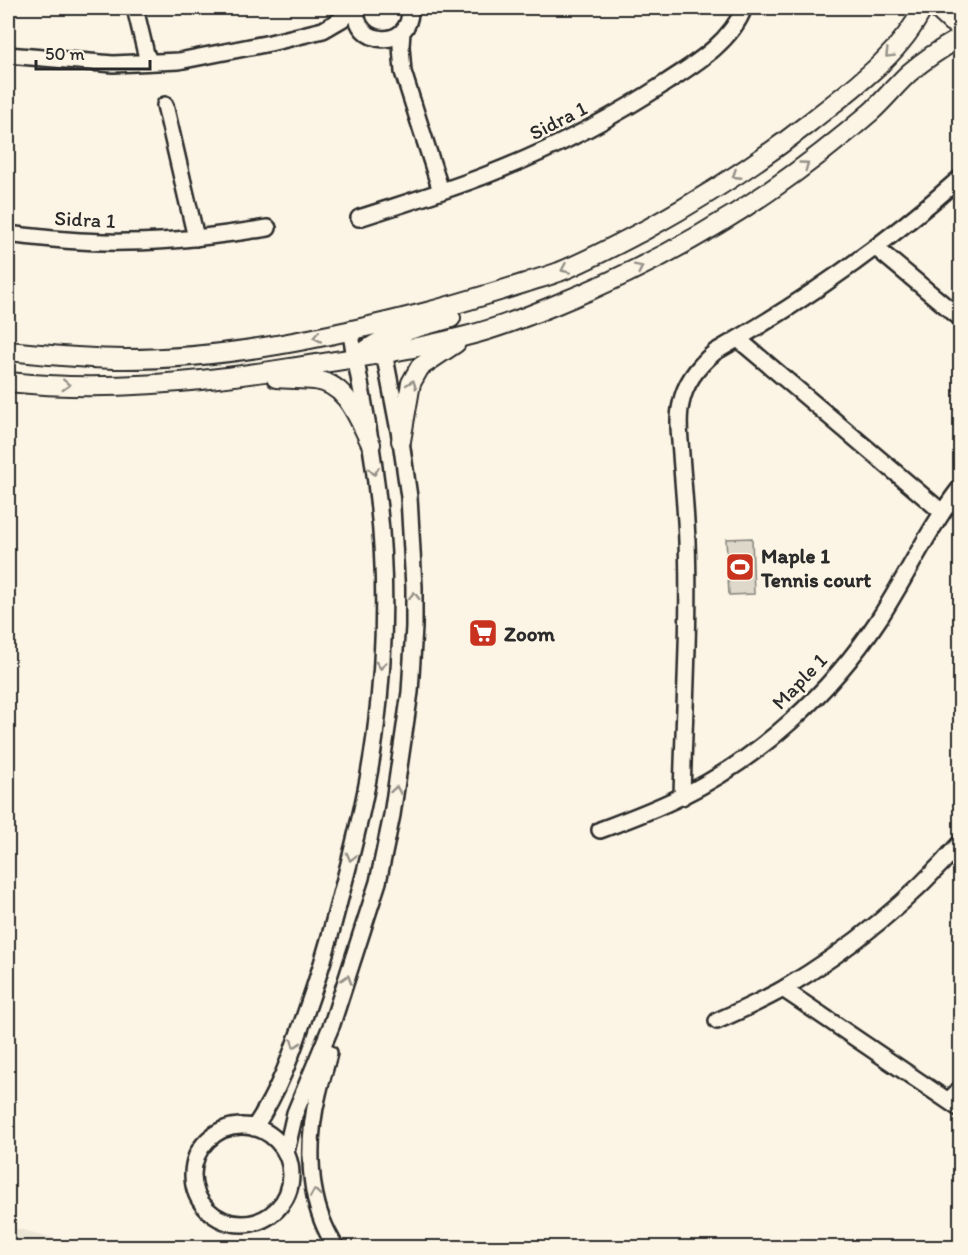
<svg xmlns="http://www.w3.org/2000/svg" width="968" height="1255" viewBox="0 0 968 1255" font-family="Itim,sans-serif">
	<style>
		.built { fill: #ece6d7 }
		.green { fill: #ded8ca; stroke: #84827a; stroke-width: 1.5 }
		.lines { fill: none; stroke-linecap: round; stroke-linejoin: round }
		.minor-casing { stroke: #2b2b2b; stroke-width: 20 }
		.tertiary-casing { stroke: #2b2b2b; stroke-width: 22 }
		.minor { stroke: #fcf5e5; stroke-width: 15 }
		.tertiary { stroke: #fcf5e5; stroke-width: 18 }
		.oneway { stroke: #949088 }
		.labels { text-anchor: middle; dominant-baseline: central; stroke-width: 5; stroke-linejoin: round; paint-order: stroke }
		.street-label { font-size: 21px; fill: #2b2b2b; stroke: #fcf5e5 }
		.poi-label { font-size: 21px; font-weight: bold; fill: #2b2b2b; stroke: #fcf5e5; text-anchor: start }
	</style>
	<rect width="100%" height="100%" fill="#fcf5e5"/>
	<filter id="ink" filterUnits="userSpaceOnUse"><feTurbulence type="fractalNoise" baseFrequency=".0167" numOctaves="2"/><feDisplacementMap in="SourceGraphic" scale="12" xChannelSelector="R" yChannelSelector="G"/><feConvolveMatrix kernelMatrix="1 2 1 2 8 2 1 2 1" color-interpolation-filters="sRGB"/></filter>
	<g filter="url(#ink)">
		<path class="built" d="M 8,1226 L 87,1247 L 8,1247 Z"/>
		<path class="green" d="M 752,538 L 754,594 L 729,595 L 726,539 Z"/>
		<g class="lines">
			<g class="minor-casing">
				<path id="minor" d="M 135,8 L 146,54 L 150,62
					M 357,8 C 352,46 412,52 410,8
					M 402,32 L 401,46 L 403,72 L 441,191
					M 8,55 L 113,64 L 179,61 L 270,43 L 323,30 L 342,19 L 355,8
					M 165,105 L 196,238
					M 359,218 C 402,204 446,191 489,174 C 551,150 611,119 667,82 C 696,63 731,42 744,8
					M 8,234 C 47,239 87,243 127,242 C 174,242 221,235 268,228
					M 876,248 L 960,318
					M 738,339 L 942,512
					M 682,797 C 684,712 690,626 687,541 C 686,512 683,483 681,454 C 680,438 677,420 681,404 C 685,382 698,366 715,352 C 803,302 885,245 960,178
					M 600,830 C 627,820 654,810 680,797 C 759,759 831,692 879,619 C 907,576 928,529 960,488
					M 783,989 L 960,1109
					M 717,1021 C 739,1011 762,1001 783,989 C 849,950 911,900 960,843
					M 329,1053 C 326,1067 321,1080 318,1094 C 308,1134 307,1188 325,1227 C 328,1234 332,1241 336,1248
					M 948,1101 L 960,1089
					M193 1175a49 49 0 1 1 98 0a49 49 0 1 1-98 0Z
					M 254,1128 C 280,1089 291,1056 306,1012 C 317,981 327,949 335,917 C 351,857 367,797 375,736 C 385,658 387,578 378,500 C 372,443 361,387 350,330
					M 286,1152 L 295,1113 L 332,1024 L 378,882 L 392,815 L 410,692 L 414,627 L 414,587 L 409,497 L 401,441 L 382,342"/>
			</g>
			<g class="tertiary-casing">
				<path id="tertiary" d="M 936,8 L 951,22 L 960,27
					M 8,351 C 47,355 85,359 125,359 C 226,359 330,337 427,312 C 460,303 493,293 525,283 C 537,279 548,276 559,272 C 589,260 618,244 647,229 C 703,198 758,163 809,123 C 850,90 900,56 923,8
					M 361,354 C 387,333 420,327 451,318
					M 276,378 C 288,379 301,379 314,380 C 347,383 358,418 371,444
					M 8,382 C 102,392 197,383 290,368 C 349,359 408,351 466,336 C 496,329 526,317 555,305 C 630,275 702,237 768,192 C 804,167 839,140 872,111 C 885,99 896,85 909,73 C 924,60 942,48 960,38
					M 401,441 L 411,383 L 420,367 L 456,343"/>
			</g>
			<use href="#minor" class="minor"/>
			<use href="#tertiary" class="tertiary"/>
		</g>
		<defs><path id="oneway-chevron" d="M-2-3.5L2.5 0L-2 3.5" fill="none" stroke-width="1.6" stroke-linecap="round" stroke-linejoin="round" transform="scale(1.5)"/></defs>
		<g class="oneway">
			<use href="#oneway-chevron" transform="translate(889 54) rotate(135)"/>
			<use href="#oneway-chevron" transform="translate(805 165) rotate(-36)"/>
			<use href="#oneway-chevron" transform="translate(736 175) rotate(147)"/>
			<use href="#oneway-chevron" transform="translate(639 268) rotate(-26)"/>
			<use href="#oneway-chevron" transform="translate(565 269) rotate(156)"/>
			<use href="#oneway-chevron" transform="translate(317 337) rotate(169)"/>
			<use href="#oneway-chevron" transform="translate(412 384) rotate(-70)"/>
			<use href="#oneway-chevron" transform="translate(66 385) rotate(3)"/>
			<use href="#oneway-chevron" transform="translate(374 471) rotate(83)"/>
			<use href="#oneway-chevron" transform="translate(414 596) rotate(-90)"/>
			<use href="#oneway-chevron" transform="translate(381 665) rotate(93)"/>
			<use href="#oneway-chevron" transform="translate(396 790) rotate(-81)"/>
			<use href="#oneway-chevron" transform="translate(351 857) rotate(104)"/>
			<use href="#oneway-chevron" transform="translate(347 979) rotate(-72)"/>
			<use href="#oneway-chevron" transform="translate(295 1044) rotate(109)"/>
			<use href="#oneway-chevron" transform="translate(315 1193) rotate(-99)"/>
		</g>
	</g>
	<defs>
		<g id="stadium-square" transform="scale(1.5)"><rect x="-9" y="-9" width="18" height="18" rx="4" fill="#c8321e" stroke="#fcf5e5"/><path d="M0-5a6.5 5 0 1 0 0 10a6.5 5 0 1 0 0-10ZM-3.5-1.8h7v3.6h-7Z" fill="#fff"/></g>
		<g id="supermarket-square" transform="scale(1.5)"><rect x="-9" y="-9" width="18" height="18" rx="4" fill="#c8321e" stroke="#fcf5e5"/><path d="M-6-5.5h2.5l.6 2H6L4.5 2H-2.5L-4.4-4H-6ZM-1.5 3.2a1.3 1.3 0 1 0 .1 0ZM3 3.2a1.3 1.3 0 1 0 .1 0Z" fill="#fff"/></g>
	</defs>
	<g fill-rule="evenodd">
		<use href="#stadium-square" x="740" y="567"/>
		<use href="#supermarket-square" x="483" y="633"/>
	</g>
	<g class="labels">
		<g class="street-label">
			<text transform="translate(558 120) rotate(-27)">Sidra 1</text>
			<text transform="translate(85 219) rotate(3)">Sidra 1</text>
			<text transform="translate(799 681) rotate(-46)">Maple 1</text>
		</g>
		<g class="poi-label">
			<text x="761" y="555">Maple 1<tspan x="761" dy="24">Tennis court</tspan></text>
			<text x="504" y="633">Zoom</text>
		</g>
	</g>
	<rect width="968" height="1255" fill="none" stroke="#fcf5e5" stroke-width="30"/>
	<rect x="15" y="15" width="938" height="1225" fill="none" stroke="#2b2b2b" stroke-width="2" filter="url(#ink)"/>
	<path d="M36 60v9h114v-9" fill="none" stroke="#2b2b2b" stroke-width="3"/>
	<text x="45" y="60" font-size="18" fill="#2b2b2b" stroke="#fcf5e5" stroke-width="4.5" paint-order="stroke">50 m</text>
</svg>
